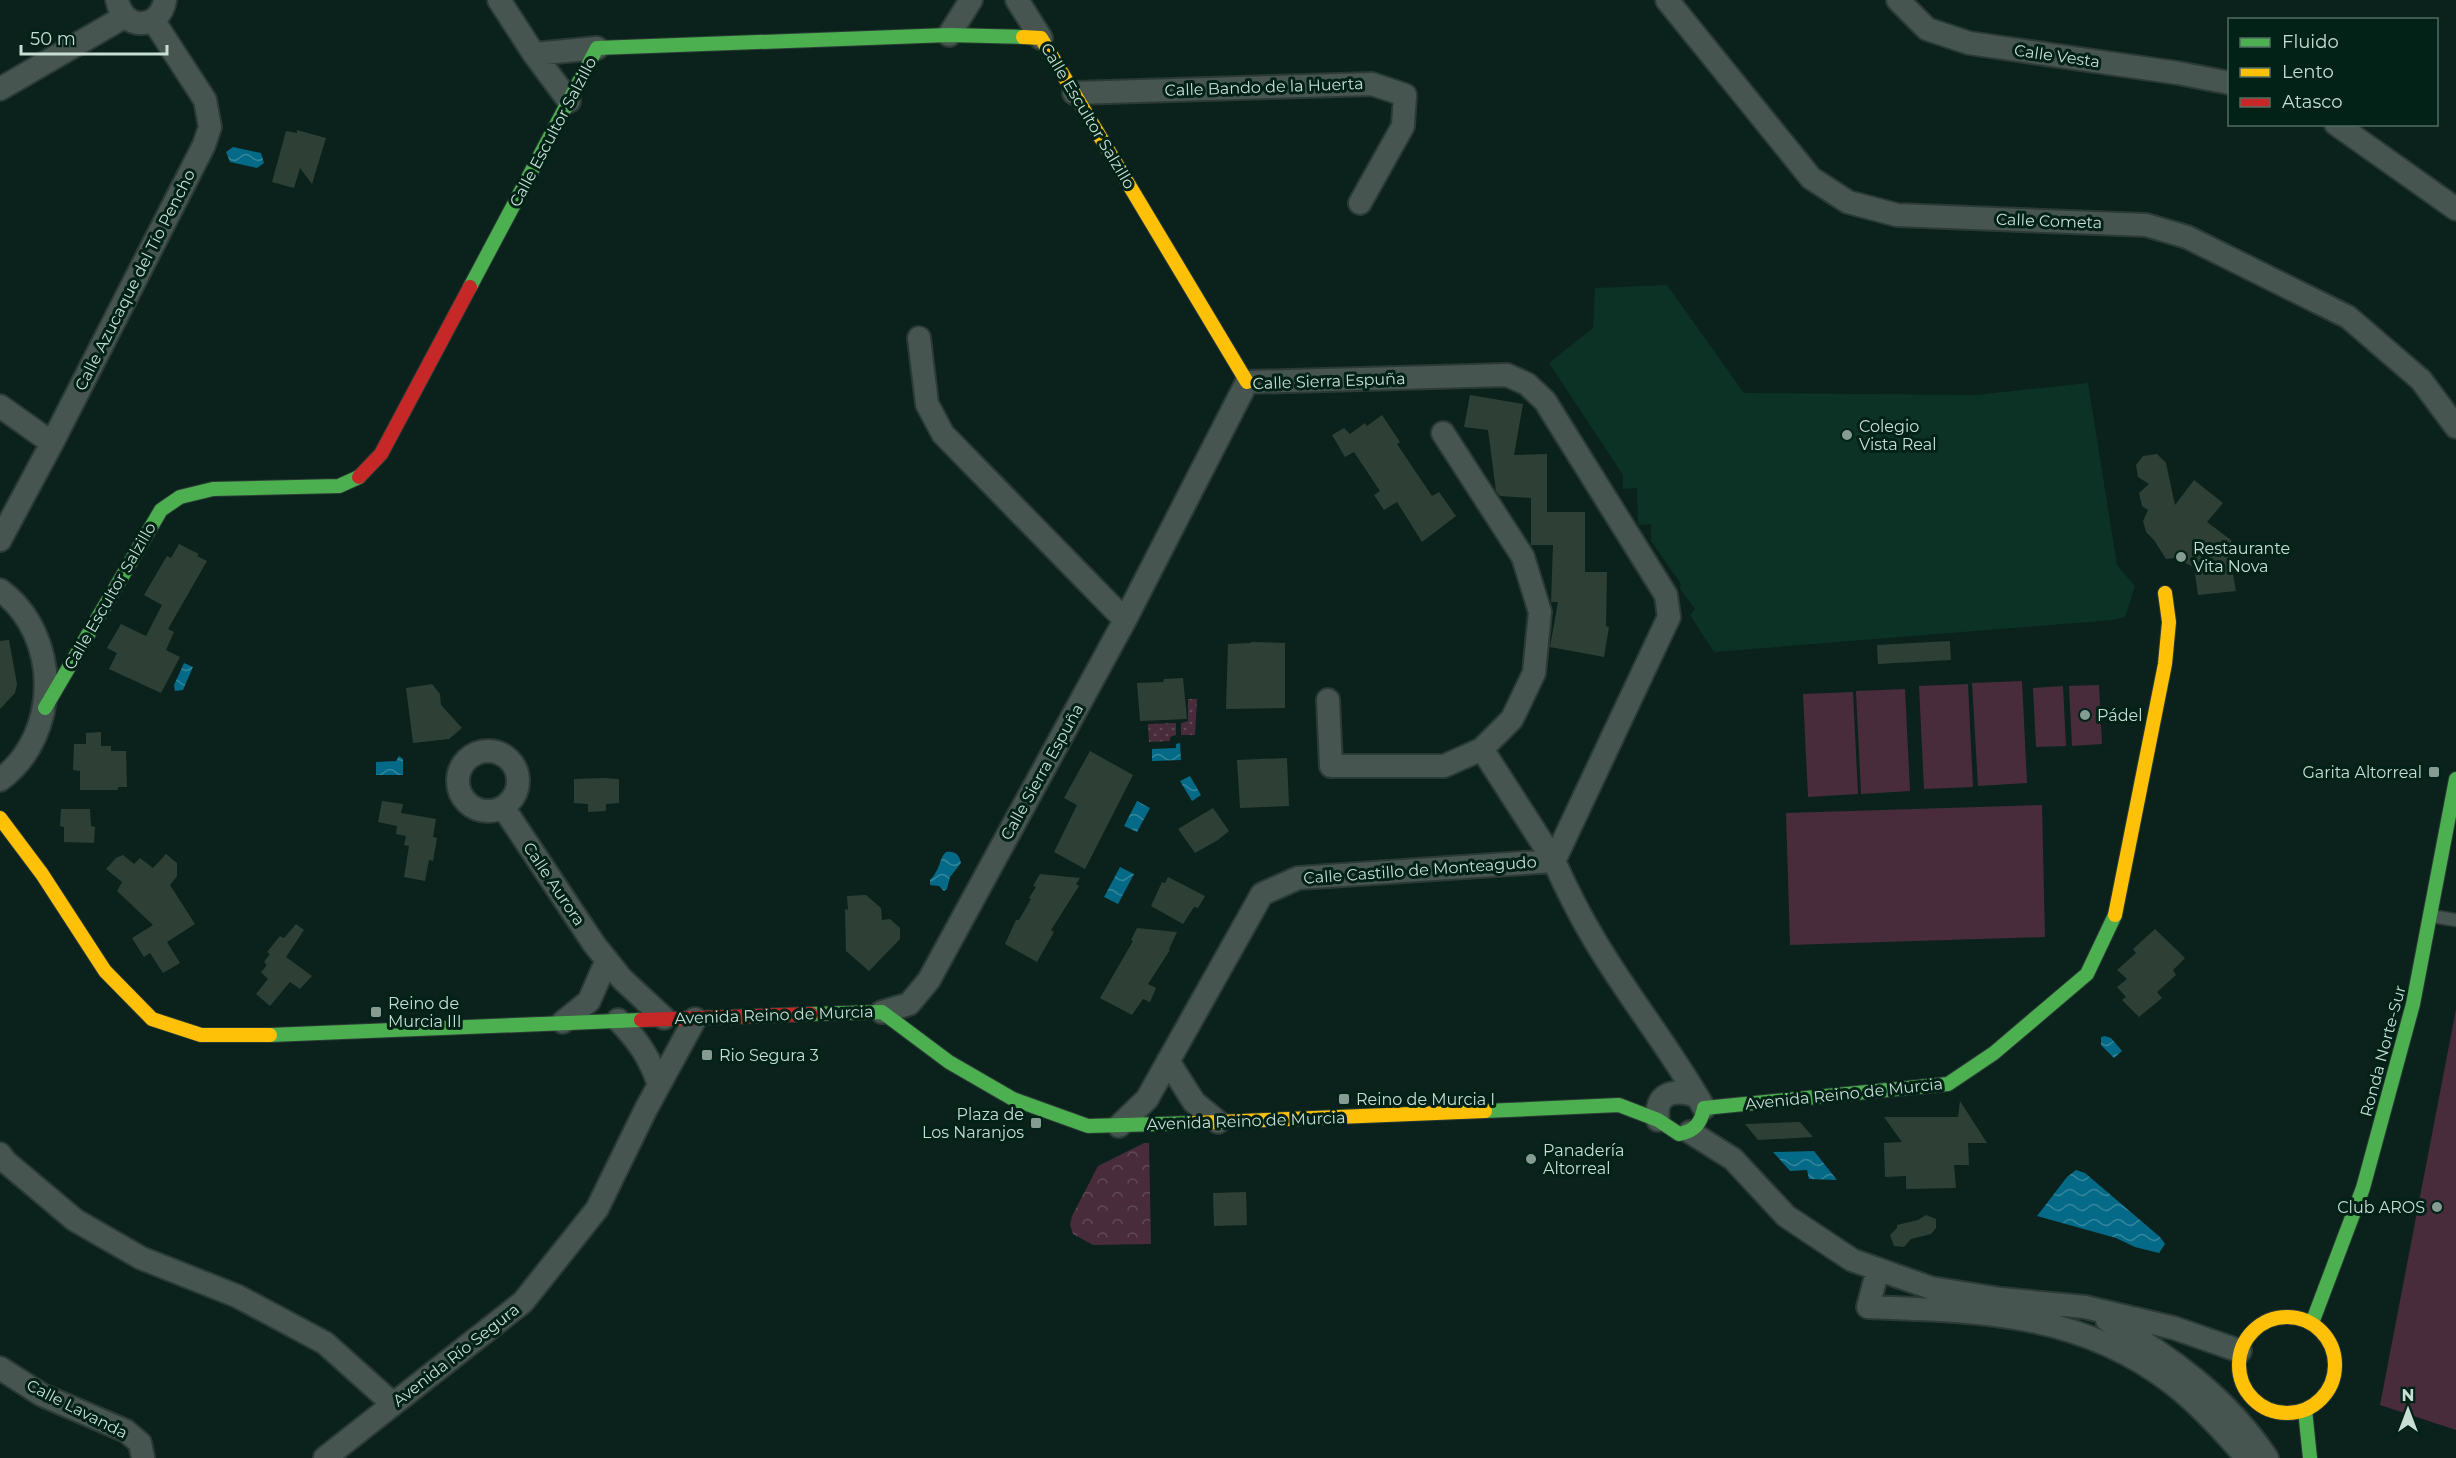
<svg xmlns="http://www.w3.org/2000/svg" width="2456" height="1458" viewBox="0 0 2456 1458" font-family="Montserrat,sans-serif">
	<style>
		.built { fill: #0c3225 }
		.grass { fill: url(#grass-dots) }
		.park { fill: url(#park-crowns) }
		.pitch { fill: #482c3c }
		.water { fill: url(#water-waves) }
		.building { fill: #2e4036 }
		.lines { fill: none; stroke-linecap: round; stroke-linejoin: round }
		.lane-casing { stroke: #2b3a35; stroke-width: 15 }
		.street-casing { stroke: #2b3a35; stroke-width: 26 }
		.fast-casing { stroke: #2b3a35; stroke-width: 16 }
		.slow-casing { stroke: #2b3a35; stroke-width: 16 }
		.jam-casing { stroke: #2b3a35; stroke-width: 16 }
		.lane { stroke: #46554f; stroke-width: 12 }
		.street { stroke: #46554f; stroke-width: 22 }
		.fast { stroke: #4caf50; stroke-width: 14 }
		.slow { stroke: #ffc107; stroke-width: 14 }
		.jam { stroke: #c62828; stroke-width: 14 }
		.poi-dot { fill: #869c93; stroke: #022217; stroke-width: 2 }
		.labels { text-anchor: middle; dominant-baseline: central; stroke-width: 6; stroke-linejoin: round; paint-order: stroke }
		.street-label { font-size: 16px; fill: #c8ded4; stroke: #022217 }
		.poi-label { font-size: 16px; fill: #c8ded4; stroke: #022217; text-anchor: start }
	</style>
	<defs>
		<pattern id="grass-dots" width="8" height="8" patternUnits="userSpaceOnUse" patternTransform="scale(1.5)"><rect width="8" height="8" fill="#482c3c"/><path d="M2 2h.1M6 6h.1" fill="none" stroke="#614a57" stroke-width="1.8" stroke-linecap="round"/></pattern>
		<pattern id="park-crowns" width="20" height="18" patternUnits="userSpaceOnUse" patternTransform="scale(1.5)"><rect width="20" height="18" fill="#482c3c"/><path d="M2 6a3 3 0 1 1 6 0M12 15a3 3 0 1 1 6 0" fill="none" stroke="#614a57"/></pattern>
		<pattern id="water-waves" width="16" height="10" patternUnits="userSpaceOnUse" patternTransform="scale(1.5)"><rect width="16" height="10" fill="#056a87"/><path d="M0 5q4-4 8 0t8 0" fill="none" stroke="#34869c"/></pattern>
	</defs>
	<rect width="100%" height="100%" fill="#0a221b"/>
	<path class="built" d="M 1667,285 L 1744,393 L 1975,395 L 2088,383 L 2117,565 L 2135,586 L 2125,617 L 2113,620 L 1714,652 L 1690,615 L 1695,609 L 1680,589 L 1681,584 L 1651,541 L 1651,524 L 1638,525 L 1637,488 L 1623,489 L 1623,475 L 1549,363 L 1593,328 L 1595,288 Z"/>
	<path class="grass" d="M 1188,699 L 1197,699 L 1195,735 L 1181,735 L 1181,723 L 1188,721 Z
		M 1176,723 L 1176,735 L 1170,737 L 1170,741 L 1149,742 L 1148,724 Z"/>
	<path class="park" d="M 1144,1143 L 1149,1143 L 1151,1244 L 1093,1245 L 1073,1234 L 1070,1225 L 1072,1216 L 1098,1166 Z"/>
	<path class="pitch" d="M 2022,681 L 2027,783 L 1978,786 L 1972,683 Z
		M 1968,684 L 1973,787 L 1924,789 L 1919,686 Z
		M 2099,685 L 2102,744 L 2072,746 L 2069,686 Z
		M 2063,686 L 2066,746 L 2036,747 L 2033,688 Z
		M 1905,689 L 1910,791 L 1861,794 L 1856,691 Z
		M 1853,692 L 1858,794 L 1808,797 L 1803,694 Z
		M 2042,805 L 2045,937 L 1790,945 L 1786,813 Z
		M 2456,1009 L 2456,1430 L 2380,1405 Z"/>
	<path class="water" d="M 233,147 L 261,153 L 264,163 L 257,168 L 230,162 L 226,152 Z
		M 184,663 L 193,667 L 183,690 L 175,691 L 174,685 Z
		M 1180,743 L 1181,760 L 1152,761 L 1152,749 L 1176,748 L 1176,744 Z
		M 399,756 L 403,759 L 403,775 L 376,775 L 376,762 L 396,761 Z
		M 1190,776 L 1201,795 L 1192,801 L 1180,781 Z
		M 1137,801 L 1150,808 L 1137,832 L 1124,826 Z
		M 946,852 C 955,851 959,854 961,863 L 950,877 L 947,889 L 944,891 L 939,886 L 930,885 L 930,880 C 941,869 939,858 946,852 Z
		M 1120,867 L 1134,874 L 1118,904 L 1104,897 Z
		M 2105,1036 L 2111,1038 L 2122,1051 L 2114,1058 L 2101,1045 L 2101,1037 Z
		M 1814,1151 L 1837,1180 L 1809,1179 L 1807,1170 L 1790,1171 L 1773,1152 Z
		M 2076,1170 L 2085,1173 L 2160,1237 L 2165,1244 L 2159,1253 L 2135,1247 L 2116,1238 L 2037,1216 L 2067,1177 Z"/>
	<path class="building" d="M 297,130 L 326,138 L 312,184 L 300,168 L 294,188 L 272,182 L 286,131 L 297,133 Z
		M 1470,395 L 1523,404 L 1514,455 L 1547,454 L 1547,512 L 1585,512 L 1585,572 L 1607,572 L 1606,626 L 1609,627 L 1604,657 L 1550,647 L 1558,602 L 1551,602 L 1553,545 L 1531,545 L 1531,498 L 1500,496 L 1496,491 L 1488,430 L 1464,427 Z
		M 1382,415 L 1400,442 L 1397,444 L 1432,496 L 1439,492 L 1456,516 L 1422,542 L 1397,502 L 1384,510 L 1374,495 L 1380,491 L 1354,452 L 1345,457 L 1332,435 L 1344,428 L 1350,434 L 1365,423 L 1367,426 Z
		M 2157,454 L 2166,463 L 2175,505 L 2194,480 L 2223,503 L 2207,522 L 2231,540 L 2232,549 L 2229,553 L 2236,591 L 2198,595 L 2194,567 L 2174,558 L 2166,559 L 2154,540 L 2146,532 L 2143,521 L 2148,510 L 2142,506 L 2139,493 L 2149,484 L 2138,477 L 2136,465 L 2143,456 Z
		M 179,544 L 199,554 L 197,556 L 207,561 L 168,629 L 174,632 L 166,650 L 180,657 L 161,693 L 109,669 L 117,653 L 107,648 L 121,624 L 146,636 L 162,605 L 144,595 L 167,556 L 171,558 Z
		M 9,640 L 17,684 L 15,693 L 0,709 L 0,641 Z
		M 1950,641 L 1951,660 L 1878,664 L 1877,645 Z
		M 1251,642 L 1285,643 L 1285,708 L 1226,709 L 1228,644 L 1251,643 Z
		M 1183,678 L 1187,719 L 1140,721 L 1137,683 L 1163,682 L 1164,679 Z
		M 432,684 L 440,694 L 441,705 L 462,728 L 449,739 L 413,743 L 406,688 Z
		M 101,732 L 101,746 L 111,746 L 111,751 L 126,751 L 127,787 L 118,787 L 118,790 L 80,790 L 80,771 L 73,770 L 74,744 L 86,744 L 86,733 Z
		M 1090,751 L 1133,775 L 1085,869 L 1054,852 L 1077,805 L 1064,798 Z
		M 1287,758 L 1289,806 L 1240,808 L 1237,760 Z
		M 603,778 L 619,779 L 619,803 L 606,804 L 606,811 L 588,812 L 588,804 L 574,803 L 574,779 Z
		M 382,801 L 403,804 L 401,813 L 436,819 L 433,837 L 437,838 L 433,861 L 429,860 L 425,881 L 404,877 L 409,846 L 404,845 L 406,836 L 396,834 L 397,826 L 378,822 Z
		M 1213,808 L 1229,831 L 1218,840 L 1195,853 L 1178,829 Z
		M 61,809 L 90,809 L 91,826 L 95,827 L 94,843 L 64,842 L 64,827 L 60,826 Z
		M 166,854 L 177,863 L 177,876 L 170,885 L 195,924 L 167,942 L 180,963 L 163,973 L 150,953 L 144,957 L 132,938 L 153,925 L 117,891 L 122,882 L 106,869 L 116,858 L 123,855 L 134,864 L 140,858 L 153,868 Z
		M 1040,874 L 1080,878 L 1076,884 L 1079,886 L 1051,930 L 1054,932 L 1037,962 L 1005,944 L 1016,920 L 1019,920 L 1031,899 L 1029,898 L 1036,887 L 1033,886 Z
		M 1168,877 L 1205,896 L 1198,908 L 1194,907 L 1183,924 L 1151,906 L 1162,882 L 1165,883 Z
		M 866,895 L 881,908 L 882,920 L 890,919 L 900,928 L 900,939 L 869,971 L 846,951 L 845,909 L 848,910 L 847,896 Z
		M 296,924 L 304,930 L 286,957 L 312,976 L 300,989 L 290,982 L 270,1006 L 256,994 L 268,979 L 261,972 L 267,965 L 264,962 L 270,954 L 267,952 L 280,936 L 284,938 Z
		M 1137,928 L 1177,932 L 1169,949 L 1170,950 L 1148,984 L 1156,988 L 1150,1002 L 1143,999 L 1132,1015 L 1100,998 L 1133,941 L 1131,940 Z
		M 2155,929 L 2185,958 L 2173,970 L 2176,975 L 2157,992 L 2162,998 L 2139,1017 L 2122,1000 L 2126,997 L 2117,987 L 2127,979 L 2117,970 L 2136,953 L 2133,949 Z
		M 1960,1101 L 1987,1143 L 1968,1143 L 1969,1165 L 1954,1165 L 1956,1188 L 1906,1189 L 1906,1176 L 1885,1177 L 1884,1143 L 1902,1142 L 1884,1117 L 1958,1117 Z
		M 1800,1122 L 1813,1137 L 1758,1140 L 1745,1124 Z
		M 1246,1192 L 1247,1225 L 1214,1226 L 1213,1193 Z
		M 1926,1215 L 1936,1219 L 1936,1228 L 1931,1234 L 1911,1239 L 1904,1247 L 1894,1246 L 1890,1235 L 1897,1228 L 1897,1225 L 1918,1220 Z"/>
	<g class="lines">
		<g class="lane-casing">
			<path id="lane" d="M 2431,916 L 2456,920"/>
		</g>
		<g class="street-casing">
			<path id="street" d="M 117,0 C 123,31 160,31 165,0
				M 499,0 L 534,54 L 569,101
				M 1017,0 L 1041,38
				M 1667,0 L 1811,178 L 1848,202 L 1897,215 L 2146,225 L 2187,237 L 2348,317 L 2421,380 L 2456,427
				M 1898,0 L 1927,29 L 1969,43 L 2178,73 L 2230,83
				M 949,35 L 971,0
				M 534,54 L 597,48
				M 0,89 L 124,17
				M 1074,93 L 1372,84 L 1405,95 L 1403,126 L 1360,203
				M 2336,124 L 2456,209
				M 919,338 L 927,404 L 943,434 L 1125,620
				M 0,406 L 52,443
				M 1443,433 L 1523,557 L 1540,612 L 1534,673 L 1512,719 L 1482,749
				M 0,540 L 52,443 L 204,145 L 210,127 L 205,100 L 153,20
				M 0,590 C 61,635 61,735 0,780
				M 1328,700 L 1331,766 L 1444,766 L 1482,749 L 1554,861
				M458 781a30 30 0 1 1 60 0a30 30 0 1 1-60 0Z
				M 503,807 L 594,944 L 622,979 L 664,1018
				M 882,1012 L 909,1004 L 929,980 L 1125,620 L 1247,382 L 1507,375 L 1527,384 L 1545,401 L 1666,595 L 1669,617 L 1554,861
				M 618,1020 C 638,1040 650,1058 659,1085
				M 563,1022 L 589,1001 L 607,960
				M 1168,1061 L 1194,1102 L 1218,1122
				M 1658,1120 C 1654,1093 1674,1088 1697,1096
				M 1119,1126 L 1147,1099 L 1262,894 L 1298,878 L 1554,861 C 1566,888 1579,914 1594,939 C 1628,997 1671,1049 1704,1108
				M 1690,1132 L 1733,1159 L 1786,1216 L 1852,1260 L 1931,1288 L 2001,1299 L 2085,1307 L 2174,1328 L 2240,1351
				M 0,1154 L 6,1162 L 75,1220 L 141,1258 L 237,1296 L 325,1343 L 393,1404
				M 1878,1269 L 1868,1307 C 1978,1311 2081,1312 2173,1384 C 2200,1405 2224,1432 2247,1458
				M 2107,1320 C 2169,1355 2227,1398 2267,1458
				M 0,1368 L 42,1395 L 126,1431 L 140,1443 L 143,1458
				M 325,1458 L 523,1302 L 597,1209 L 646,1109 L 695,1019"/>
		</g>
		<g class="fast-casing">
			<path id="fast" d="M 470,287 L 597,48 L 949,35 L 1023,37
				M 45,708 L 161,510 L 180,497 L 213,489 L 339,486 L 359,477
				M 811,1014 L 882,1012 L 949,1062 L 1013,1099 L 1088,1126 L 1194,1123
				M 270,1035 L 641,1020
				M 1485,1111 L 1619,1105 L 1658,1120 L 1679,1134 C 1695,1131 1701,1123 1704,1108 L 1948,1084 L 1994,1053 L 2087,974 L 2115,915
				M 2312,1323 L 2363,1188 L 2413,1004 L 2456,779
				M 2305,1410 L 2310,1458"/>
		</g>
		<g class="slow-casing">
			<path id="slow" d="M 1023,37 L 1041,38 L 1247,382
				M 0,818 L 42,874 L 105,971 L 152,1019 L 201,1035 L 270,1035
				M 2115,915 L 2165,664 L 2169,622 L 2165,593
				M 1194,1123 L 1485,1111
				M2239 1365a48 48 0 1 1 96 0a48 48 0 1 1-96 0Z"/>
		</g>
		<g class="jam-casing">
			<path id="jam" d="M 359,477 L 381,454 L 470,287
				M 641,1020 L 811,1014"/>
		</g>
		<use href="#lane" class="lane"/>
		<use href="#street" class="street"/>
		<use href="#fast" class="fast"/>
		<use href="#slow" class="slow"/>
		<use href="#jam" class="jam"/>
	</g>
	<g class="poi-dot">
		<circle cx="1847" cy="435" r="6"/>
		<circle cx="2181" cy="557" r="6"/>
		<circle cx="2085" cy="715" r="6"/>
		<rect x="2428" y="766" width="12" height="12" rx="3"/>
		<rect x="370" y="1006" width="12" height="12" rx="3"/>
		<rect x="701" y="1049" width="12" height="12" rx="3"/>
		<rect x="1338" y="1093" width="12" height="12" rx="3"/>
		<rect x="1030" y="1117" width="12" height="12" rx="3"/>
		<circle cx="1531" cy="1159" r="6"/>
		<circle cx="2437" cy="1207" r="6"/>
	</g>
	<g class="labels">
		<g class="street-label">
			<text transform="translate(2057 56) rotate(8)">Calle Vesta</text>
			<text transform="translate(1264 87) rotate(-2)">Calle Bando de la Huerta</text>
			<text transform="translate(1088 116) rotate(59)">Calle Escultor Salzillo</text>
			<text transform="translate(553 132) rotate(-62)">Calle Escultor Salzillo</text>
			<text transform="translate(2049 221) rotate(2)">Calle Cometa</text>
			<text transform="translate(135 280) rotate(-63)">Calle Azucaque del Tío Pencho</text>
			<text transform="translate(1329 381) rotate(-2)">Calle Sierra Espuña</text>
			<text transform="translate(110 596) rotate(-60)">Calle Escultor Salzillo</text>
			<text transform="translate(1042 772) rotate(-61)">Calle Sierra Espuña</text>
			<text transform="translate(1420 870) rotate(-4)">Calle Castillo de Monteagudo</text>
			<text transform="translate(554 884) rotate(56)">Calle Aurora</text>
			<text transform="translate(774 1015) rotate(-2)">Avenida Reino de Murcia</text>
			<text transform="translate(2383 1051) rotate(-75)">Ronda Norte-Sur</text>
			<text transform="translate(1844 1094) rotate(-6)">Avenida Reino de Murcia</text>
			<text transform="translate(1246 1121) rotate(-2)">Avenida Reino de Murcia</text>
			<text transform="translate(456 1355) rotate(-38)">Avenida Río Segura</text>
			<text transform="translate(77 1409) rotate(27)">Calle Lavanda</text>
		</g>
		<g class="poi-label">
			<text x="1859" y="426">Colegio<tspan x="1859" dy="18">Vista Real</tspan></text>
			<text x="2193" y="548">Restaurante<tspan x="2193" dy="18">Vita Nova</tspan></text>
			<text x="2097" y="715">Pádel</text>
			<text x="2422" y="772" text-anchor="end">Garita Altorreal</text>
			<text x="388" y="1003">Reino de<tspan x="388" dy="18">Murcia III</tspan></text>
			<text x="719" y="1055">Rio Segura 3</text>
			<text x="1356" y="1099">Reino de Murcia I</text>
			<text x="1024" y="1114" text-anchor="end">Plaza de<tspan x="1024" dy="18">Los Naranjos</tspan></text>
			<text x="1543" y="1150">Panadería<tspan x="1543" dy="18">Altorreal</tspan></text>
			<text x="2425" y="1207" text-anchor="end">Club AROS</text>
		</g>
	</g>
	<rect x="2228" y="18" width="210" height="108" fill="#022217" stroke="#516d63" stroke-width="1.5"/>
	<rect x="2240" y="38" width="30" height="9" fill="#4caf50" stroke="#516d63" stroke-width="1.5"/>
	<text x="2282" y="48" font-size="18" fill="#c8ded4">Fluido</text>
	<rect x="2240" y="68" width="30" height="9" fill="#ffc107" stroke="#516d63" stroke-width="1.5"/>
	<text x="2282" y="78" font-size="18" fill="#c8ded4">Lento</text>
	<rect x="2240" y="98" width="30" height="9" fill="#c62828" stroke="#516d63" stroke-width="1.5"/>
	<text x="2282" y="108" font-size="18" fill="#c8ded4">Atasco</text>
	<g transform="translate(2408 1410)" stroke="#022217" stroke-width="4.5" paint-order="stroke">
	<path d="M0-4.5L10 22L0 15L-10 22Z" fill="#c8ded4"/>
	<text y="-9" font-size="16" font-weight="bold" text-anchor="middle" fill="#c8ded4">N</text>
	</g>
	<path d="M21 45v9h146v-9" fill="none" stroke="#c8ded4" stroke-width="3"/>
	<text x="30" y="45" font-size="18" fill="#c8ded4" stroke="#022217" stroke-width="4.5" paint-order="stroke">50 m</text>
</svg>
